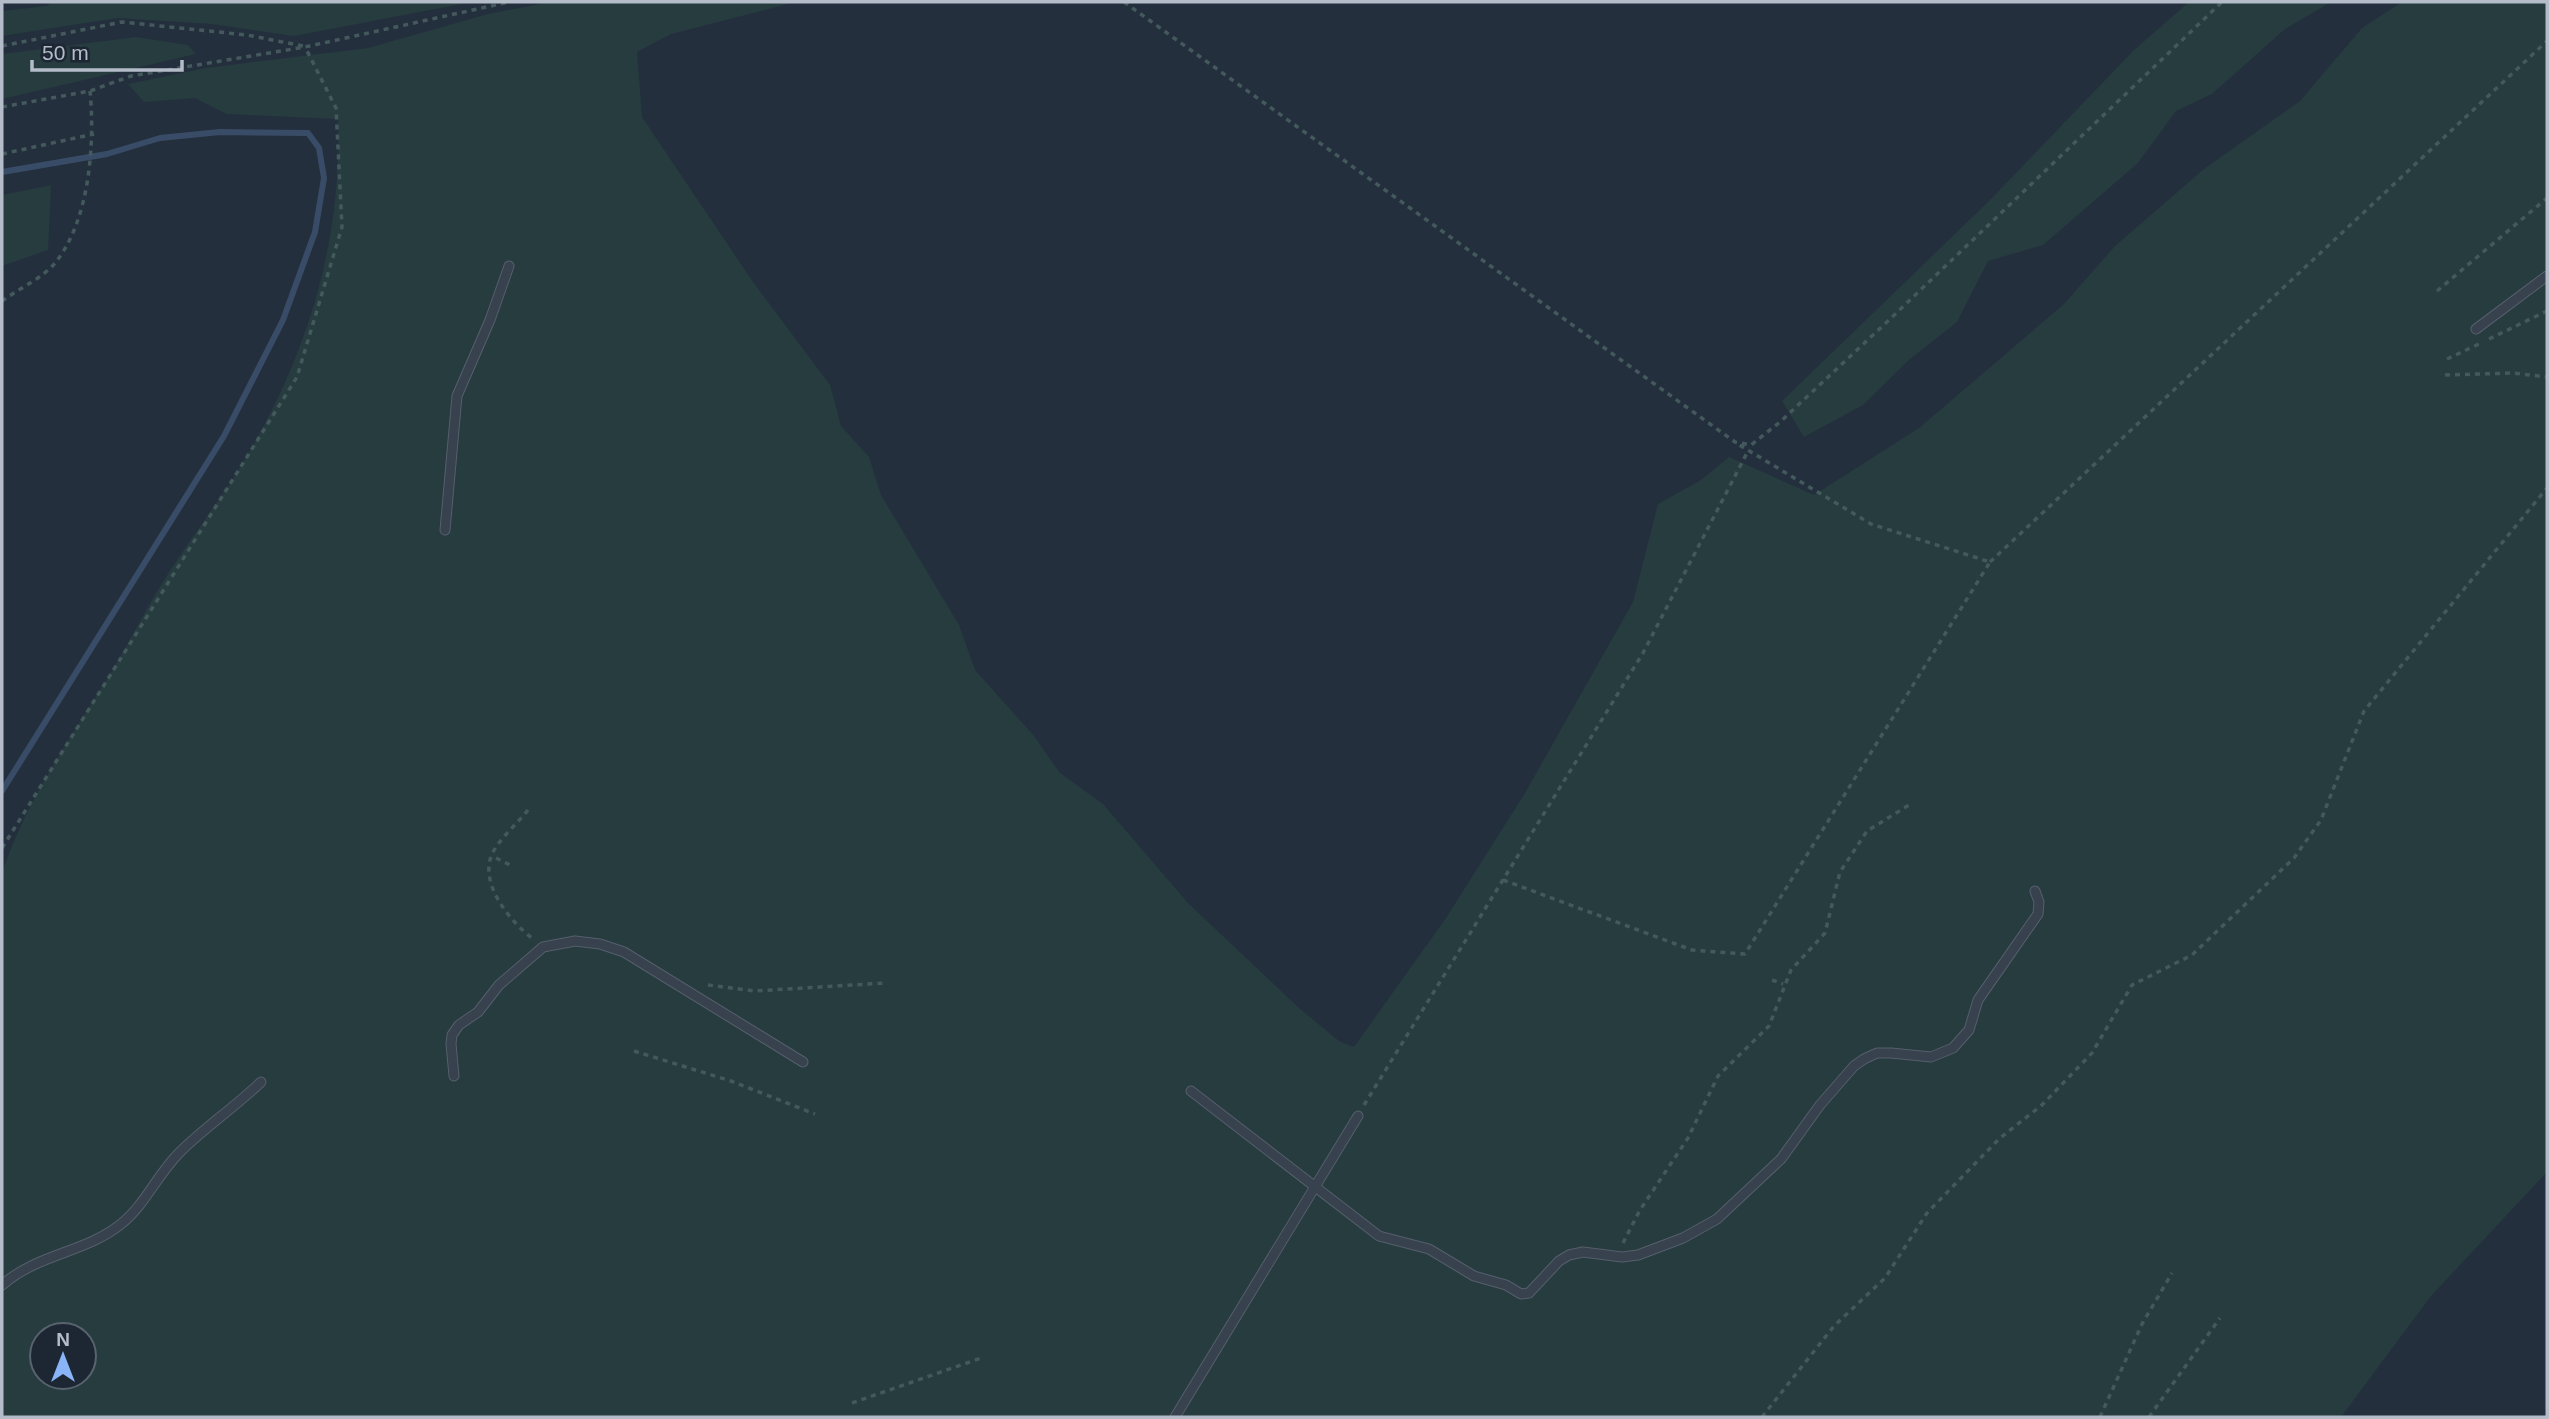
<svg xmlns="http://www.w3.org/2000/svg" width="2549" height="1419" viewBox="0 0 2549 1419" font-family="Helvetica,sans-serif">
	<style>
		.green { fill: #263c3f; fill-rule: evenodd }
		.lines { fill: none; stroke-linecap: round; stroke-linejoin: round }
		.stream { stroke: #394c67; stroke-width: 6 }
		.service-casing { stroke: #565f6c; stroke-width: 11 }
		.path { stroke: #44595c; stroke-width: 3.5; stroke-dasharray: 5 5; stroke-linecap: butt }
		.service { stroke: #38414e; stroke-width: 9 }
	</style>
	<rect width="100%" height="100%" fill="#242f3e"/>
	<path class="green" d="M 51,2 L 472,2 L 294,36 L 212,24 L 117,18 L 2,36 L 2,11 L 47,6 Z
		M 550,2 L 796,2 L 671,34 L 637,52 L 642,117 L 753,282 L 830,385 L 841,426 L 869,457 L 881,495 L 959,625 L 975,670 L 1034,736 L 1059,772 L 1103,804 L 1188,903 L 1299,1008 L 1339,1041 L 1354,1047 L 1446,918 L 1525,793 L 1633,602 L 1658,504 L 1701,480 L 1729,457 L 1814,495 L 1919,428 L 2064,304 L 2115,246 L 2204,169 L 2300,101 L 2362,28 L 2402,2 L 2547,2 L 2547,1172 L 2431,1296 L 2341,1417 L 2,1417 L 2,873 C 25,804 66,744 105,682 C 127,648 144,611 166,577 C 195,532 228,490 254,444 C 311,343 342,235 338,119 L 227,114 L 195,98 L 144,102 L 128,84 L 206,68 L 368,48 L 488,14 ZM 42,1335 L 84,1335 L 84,1377 L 42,1377 Z
		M 2189,2 L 2331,2 L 2285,29 L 2212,94 L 2176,111 L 2138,163 L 2043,245 L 1988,261 L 1957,322 L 1910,359 L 1863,405 L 1804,437 L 1782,401 L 1989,201 L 2134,50 Z
		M 136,37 L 188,45 L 196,54 L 2,99 L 2,54 Z
		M 51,185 L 48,250 L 2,266 L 2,195 Z"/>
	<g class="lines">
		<path class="stream" d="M 2,172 L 107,154 L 160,138 L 220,132 L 308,133 L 319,148 L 324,178 L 315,232 L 283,320 L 224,436 L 2,791"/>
		<g class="service-casing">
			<path id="service" d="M 2476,329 L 2547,276
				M 445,530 L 457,396 L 490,320 L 509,266
				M 454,1076 L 451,1044 L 452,1035 L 459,1025 L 478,1012 L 499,985 L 543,947 L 575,941 L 600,944 L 624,952 L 803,1062
				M 1191,1091 L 1379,1236 L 1429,1249 L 1474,1276 L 1506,1285 L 1521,1294 L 1529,1293 L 1559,1261 L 1569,1255 L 1583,1252 L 1622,1257 L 1638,1255 L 1683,1238 L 1717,1219 L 1781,1159 L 1820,1105 L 1854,1066 L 1864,1059 L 1877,1053 L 1891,1053 L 1931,1057 L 1953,1048 L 1969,1030 L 1978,1000 L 2038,914 L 2039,902 L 2035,891
				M 2,1285 C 39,1253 85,1253 121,1224 C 145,1205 157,1175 179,1153 C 204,1128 235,1107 261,1082
				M 1175,1417 L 1358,1116"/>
		</g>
		<path class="path" d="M 1124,2 L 1735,442 L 1751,445 L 1780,422 L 1889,320 L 2222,2
			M 2,46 L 122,22 L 247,35 L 303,46
			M 2,107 L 90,91 L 131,76 L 305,47 L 509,2
			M 2,154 L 94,134
			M 2437,291 L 2547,198
			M 2,301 C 18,289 43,278 55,263 C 90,220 95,143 90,91
			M 2489,339 L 2547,311
			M 2447,359 L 2479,344
			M 2445,375 L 2513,373 L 2547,377
			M 1990,562 L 2547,41
			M 528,810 C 517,824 502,836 493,852 C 477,883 511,922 533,939
			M 2,848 L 297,377 L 342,227 L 336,108 L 305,47
			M 496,858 L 512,866
			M 1503,880 L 1692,950 L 1745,954 L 1990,562 L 1871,524 L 1736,443
			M 1772,980 L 1783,984
			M 708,985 L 755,991 L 885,983
			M 634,1051 L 731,1081 L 815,1114
			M 1364,1105 L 1643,653 L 1748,451
			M 1623,1243 L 1640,1210 L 1688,1138 L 1718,1076 L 1769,1026 L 1791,970 L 1825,933 L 1840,872 L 1867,831 L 1909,805
			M 852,1403 L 984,1357
			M 1762,1417 L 1834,1326 L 1885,1278 L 1927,1213 L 2000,1138 L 2042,1105 L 2092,1053 L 2132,985 L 2192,955 L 2294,858 L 2321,820 L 2364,711 L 2547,488
			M 2100,1417 L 2142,1324 L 2172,1273
			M 2149,1417 L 2220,1318"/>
		<use href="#service" class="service"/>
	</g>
	<rect width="2549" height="1419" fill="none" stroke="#b4bcc9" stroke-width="7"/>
	<g transform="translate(63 1356)"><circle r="33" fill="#1d2633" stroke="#59626f" stroke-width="2"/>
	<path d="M0-5L12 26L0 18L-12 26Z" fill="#8ab4f8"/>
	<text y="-10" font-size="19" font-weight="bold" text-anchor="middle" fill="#b4bcc9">N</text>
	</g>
	<path d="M32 60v10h150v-10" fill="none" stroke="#b4bcc9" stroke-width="3.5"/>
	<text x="42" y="60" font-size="21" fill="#b4bcc9" stroke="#1d2633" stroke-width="5" paint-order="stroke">50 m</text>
</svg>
